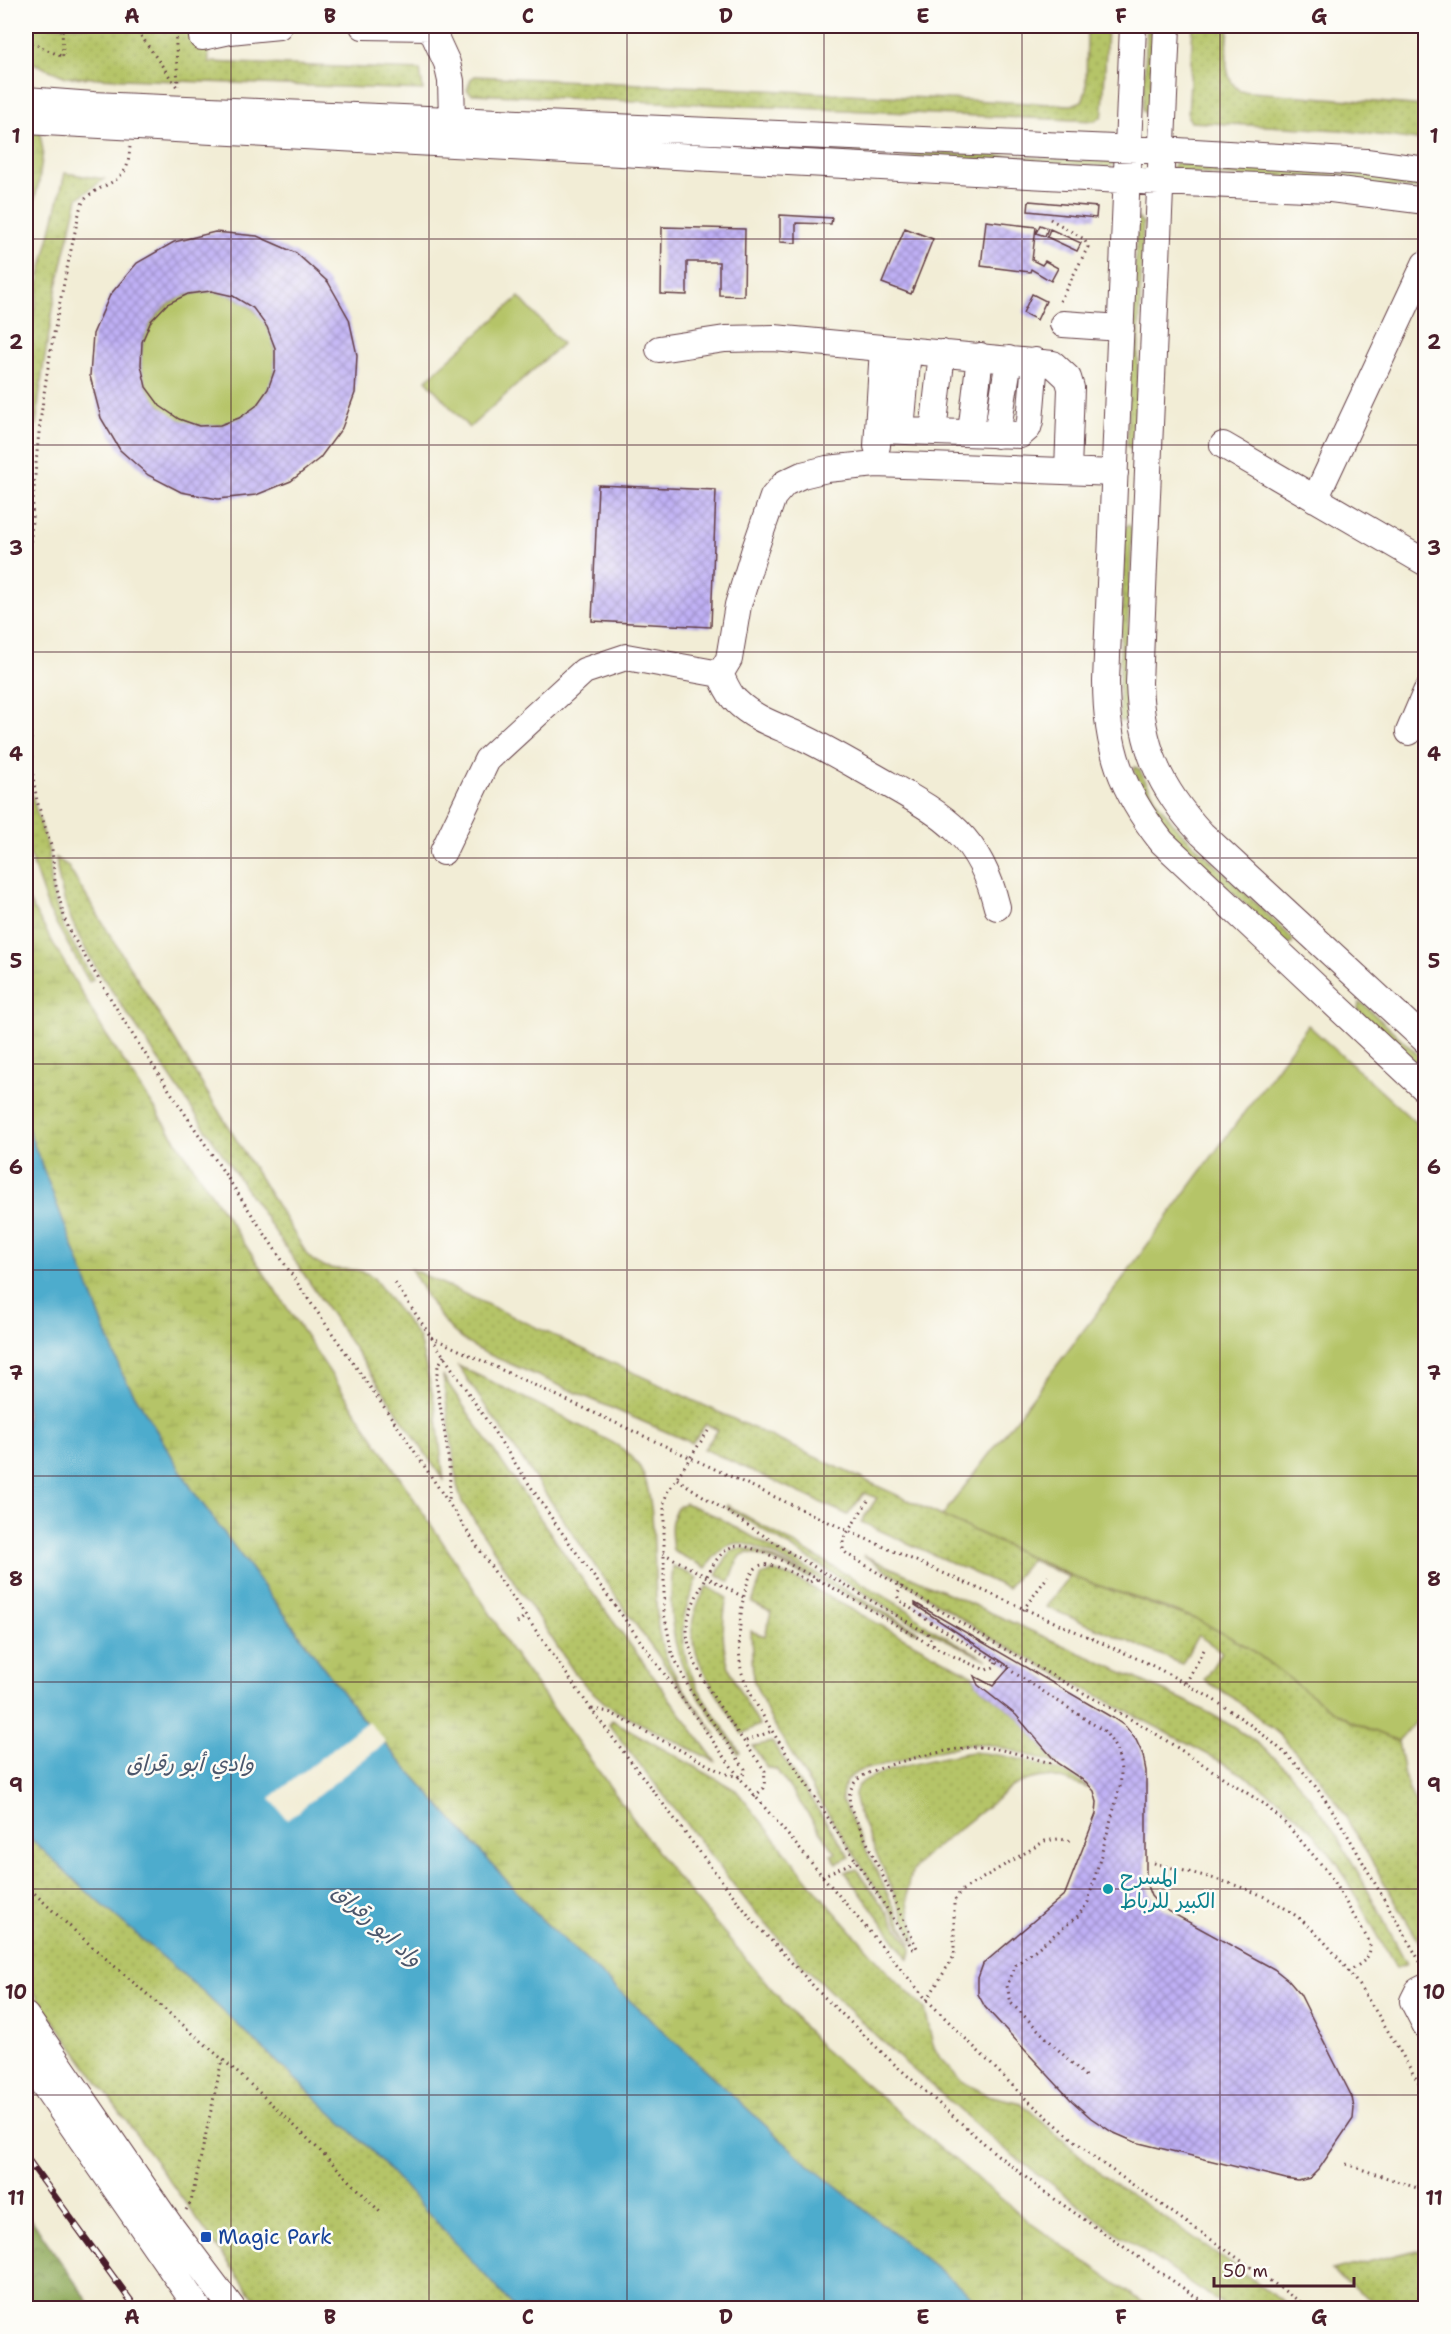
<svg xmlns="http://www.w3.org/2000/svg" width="1451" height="2334" viewBox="0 0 1451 2334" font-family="'Shantell Sans','Playpen Sans Arabic',sans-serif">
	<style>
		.grass { fill: url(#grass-dots); stroke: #807249; stroke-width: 1.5 }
		.forest { fill: url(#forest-crowns); stroke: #6d6444; stroke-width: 1.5 }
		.wetland { fill: url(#wetland-marsh); stroke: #807249; stroke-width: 1.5 }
		.garden { fill: #b5c467; stroke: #807249; stroke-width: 1.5 }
		.water { fill: #4eaccd; stroke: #4c667c; stroke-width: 1.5 }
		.pier { fill: #f2edd6 }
		.building { fill: url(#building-cross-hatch); fill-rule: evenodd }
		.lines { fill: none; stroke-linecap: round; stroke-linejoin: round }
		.minor-casing { stroke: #633e45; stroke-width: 28 }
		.path { stroke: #633e45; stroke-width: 3; stroke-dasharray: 1.5 4.5; stroke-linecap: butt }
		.minor { stroke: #fff; stroke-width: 26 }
		.rail-casing { stroke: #4a1f2b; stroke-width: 7 }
		.rail { stroke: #fdfcf7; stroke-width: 4.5; stroke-dasharray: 14; stroke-linecap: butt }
		.grid { fill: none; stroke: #4a1f2b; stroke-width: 1.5; stroke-opacity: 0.55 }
		.culture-dot { fill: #0f9aa8; stroke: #fdfcf7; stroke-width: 2 }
		.transit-dot { fill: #1a4fb4; stroke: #fdfcf7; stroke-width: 2 }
		.labels { text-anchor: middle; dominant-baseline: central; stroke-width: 5; stroke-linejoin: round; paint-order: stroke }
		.culture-label { font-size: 21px; fill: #0d838f; stroke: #fdfcf7; text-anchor: start }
		.transit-label { font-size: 21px; fill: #164399; stroke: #fdfcf7; text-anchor: start }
		.water-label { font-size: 22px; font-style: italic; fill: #4c576c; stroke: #fdfcf7 }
		.neatline { fill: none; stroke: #4a1f2b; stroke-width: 2 }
		.grid-label { font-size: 20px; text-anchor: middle; font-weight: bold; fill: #4a1f2b }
	</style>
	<defs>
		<pattern id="grass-dots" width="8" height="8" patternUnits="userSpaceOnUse" patternTransform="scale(1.5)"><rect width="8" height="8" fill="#b5c467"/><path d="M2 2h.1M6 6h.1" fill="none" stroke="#9da85a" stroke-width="1.8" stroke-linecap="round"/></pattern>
		<pattern id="forest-crowns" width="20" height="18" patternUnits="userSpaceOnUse" patternTransform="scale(1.5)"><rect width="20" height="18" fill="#90aa5c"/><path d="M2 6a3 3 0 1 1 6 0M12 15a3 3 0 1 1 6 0" fill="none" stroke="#788a4c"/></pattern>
		<pattern id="wetland-marsh" width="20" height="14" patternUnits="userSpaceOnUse" patternTransform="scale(1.5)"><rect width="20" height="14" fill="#b5c467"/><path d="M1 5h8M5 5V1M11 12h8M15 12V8" fill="none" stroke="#9da85a"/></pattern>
		<pattern id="building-cross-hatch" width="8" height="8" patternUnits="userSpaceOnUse" patternTransform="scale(1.5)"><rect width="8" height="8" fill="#bfb0f5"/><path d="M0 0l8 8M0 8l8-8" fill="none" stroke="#9d8fc7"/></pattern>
	</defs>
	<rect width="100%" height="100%" fill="#fdfcf7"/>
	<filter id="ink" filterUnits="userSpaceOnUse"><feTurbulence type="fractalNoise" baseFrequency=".0167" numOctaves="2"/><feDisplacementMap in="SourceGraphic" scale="12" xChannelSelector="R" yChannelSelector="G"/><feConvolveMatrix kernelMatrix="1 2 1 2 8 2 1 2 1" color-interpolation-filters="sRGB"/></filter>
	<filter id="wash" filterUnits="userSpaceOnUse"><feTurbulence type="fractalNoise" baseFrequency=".008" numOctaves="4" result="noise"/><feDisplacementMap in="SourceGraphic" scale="24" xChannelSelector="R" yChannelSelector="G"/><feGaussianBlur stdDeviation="1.35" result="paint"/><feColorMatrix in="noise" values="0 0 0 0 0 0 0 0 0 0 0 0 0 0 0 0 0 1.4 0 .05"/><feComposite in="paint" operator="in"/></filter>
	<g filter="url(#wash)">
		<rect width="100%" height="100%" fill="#f2edd6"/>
		<path class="grass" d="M 26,26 L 207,26 L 209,62 L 420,70 L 423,90 L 66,77 L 26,60 Z
			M 1087,26 L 1107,26 L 1103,112 L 1102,116 L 1095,121 L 472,94 L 467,90 L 471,79 L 475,76 L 1072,105 L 1082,101 L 1086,91 Z
			M 1147,26 L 1154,26 L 1150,110 L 1146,113 L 1143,110 Z
			M 1193,26 L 1229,26 C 1228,48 1220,76 1240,91 L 1425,106 L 1425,141 L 1339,130 L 1191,122 L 1188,117 Z
			M 233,120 L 1113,161 L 1114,164 L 1110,167 Z
			M 1175,163 L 1331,170 L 1425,182 L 1425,189 L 1177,172 L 1172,169 Z
			M 65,173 L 104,179 L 78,198 L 57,286 L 43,369 L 32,453 L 26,534 L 26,362 L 40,276 Z
			M 1138,218 L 1143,223 L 1135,445 L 1131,449 L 1127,445 L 1137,220 Z
			M 1128,525 L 1132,528 L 1125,690 L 1127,718 L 1123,722 L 1120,721 L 1119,690 L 1125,528 Z
			M 26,710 L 27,755 L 31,793 L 49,852 L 52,892 L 63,926 L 93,979 L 89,982 L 49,911 L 26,844 Z
			M 1135,767 L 1139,769 L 1158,803 L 1177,828 L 1292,938 L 1292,943 L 1286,943 L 1172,834 L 1152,807 L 1134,771 Z
			M 56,858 L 67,865 L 308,1256 C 329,1278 352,1262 373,1277 L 419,1338 L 436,1409 L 444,1481 L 95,966 C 75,932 59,898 56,858 Z
			M 1359,1003 L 1363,1004 L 1425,1061 L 1425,1071 L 1358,1010 Z
			M 411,1269 L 1073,1577 L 1200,1621 L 1248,1647 L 1327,1707 L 1350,1721 L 1398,1741 L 1404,1775 L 1409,1790 L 1425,1821 L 1425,1952 L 1338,1804 L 1320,1779 L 1279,1734 L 1232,1697 L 1204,1680 L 1222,1652 L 1198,1635 L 1182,1664 L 1046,1607 L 1069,1577 L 1031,1560 L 1007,1588 L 861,1522 L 877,1498 L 864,1493 L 848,1515 L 704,1449 L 718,1430 L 706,1424 L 692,1443 L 485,1353 C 445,1334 432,1306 411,1269 Z
			M 458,1366 C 499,1385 540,1405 580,1426 C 600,1437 624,1445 637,1463 C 661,1494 651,1590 659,1633 C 666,1671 695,1704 716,1735 L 628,1614 Z
			M 443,1376 L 575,1569 L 716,1762 L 618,1712 L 606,1704 L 586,1686 L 574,1672 L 462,1502 L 457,1485 Z
			M 685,1503 L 718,1517 L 919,1632 L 913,1631 L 774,1555 C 741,1539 727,1536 706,1568 L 673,1551 C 671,1536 667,1509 685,1503 Z
			M 727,1505 L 908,1610 L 930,1628 L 988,1660 L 914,1624 L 726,1507 Z
			M 742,1548 L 760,1552 L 811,1577 L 809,1579 C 797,1573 753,1546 742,1555 C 736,1560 733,1574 730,1582 L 716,1574 L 732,1550 Z
			M 863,1555 L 1184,1700 C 1218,1717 1253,1736 1280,1763 C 1335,1817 1370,1897 1407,1964 L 1396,1968 L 1338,1864 L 1311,1830 L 1281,1801 L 1242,1774 L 1218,1760 L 998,1642 Z
			M 673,1566 L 698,1578 C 691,1594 684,1610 683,1627 C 678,1673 717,1716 740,1752 L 738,1753 C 689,1685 663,1655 673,1566 Z
			M 773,1571 L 796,1579 L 974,1676 L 978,1685 L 1016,1715 L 1057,1763 L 992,1745 L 966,1744 L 859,1771 C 846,1778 842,1785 842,1800 L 912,1944 L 816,1795 L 769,1716 L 753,1679 L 751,1631 L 765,1636 L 771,1612 L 752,1603 L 762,1575 Z
			M 707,1586 L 727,1598 C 715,1655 732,1677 759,1725 L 742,1734 C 723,1701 687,1660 693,1620 C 695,1607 702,1596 707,1586 Z
			M 612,1720 L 736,1790 L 820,1895 L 894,1979 L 925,2009 L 933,2045 L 940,2058 L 961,2081 L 988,2095 L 1021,2103 L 1102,2175 L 1209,2248 L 1291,2308 L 1228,2308 L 1108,2227 L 1003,2148 L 894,2053 L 799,1961 L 751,1907 L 609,1725 Z
			M 772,1742 L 850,1857 L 837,1863 L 831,1855 L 836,1853 L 776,1769 L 767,1768 L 753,1746 Z
			M 973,1752 C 1002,1754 1068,1767 1088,1788 C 1056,1777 1045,1771 1013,1786 L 923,1858 C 904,1877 905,1896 912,1920 C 914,1928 917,1935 915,1943 L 858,1811 C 855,1801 852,1792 860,1784 C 874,1770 952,1755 973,1752 Z
			M 26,1834 L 83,1888 L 193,1983 L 369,2148 L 515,2308 L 261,2308 L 26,1982 Z
			M 857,1869 L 912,1948 L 909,1959 L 845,1872 Z
			M 1425,2248 L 1425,2308 L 1382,2308 L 1331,2271 Z"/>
		<path class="forest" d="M 26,2212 L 93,2308 L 26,2308 Z"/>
		<path class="wetland" d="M 26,71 L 30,73 L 43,151 L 39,182 L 26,232 Z
			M 26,896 L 106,1035 L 495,1621 L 508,1646 L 669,1868 L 821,2047 L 1029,2222 L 1151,2308 L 986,2308 L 804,2161 L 539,1917 L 359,1715 L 193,1491 L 122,1374 L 26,1124 Z"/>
		<path class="garden" d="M141 359a67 67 0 1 1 134 0a67 67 0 1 1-134 0Z
			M 519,297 L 562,344 L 469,428 L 426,380 Z
			M 1308,1025 L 1425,1131 L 1426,1711 L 1398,1741 L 1350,1721 L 1327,1707 L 1248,1647 L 1200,1621 L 1175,1611 L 1079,1579 L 942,1516 L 1115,1289 Z"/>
		<path class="water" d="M 26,1124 L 122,1374 L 193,1491 L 359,1715 L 539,1917 L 804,2161 L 986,2308 L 515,2308 L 369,2148 L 193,1983 L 83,1888 L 26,1834 Z"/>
		<path class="pier" d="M 368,1721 L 386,1742 L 287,1820 L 270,1798 Z"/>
		<g id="blocks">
			<path class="building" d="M 1029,201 L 1097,207 L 1096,218 L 1028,211 Z
				M 780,215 L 832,218 L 831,224 L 796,223 L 796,243 L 780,242 Z
				M 986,221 L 1036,227 L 1032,260 L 1042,265 L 1045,261 L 1058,268 L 1051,281 L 1031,269 L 1030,272 L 981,266 Z
				M 1040,225 L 1048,228 L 1045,236 L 1036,233 Z
				M 662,227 L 745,229 L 744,296 L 719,295 L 719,262 L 687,262 L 687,295 L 661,294 Z
				M 905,228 L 933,239 L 911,294 L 882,283 Z
				M 1050,229 L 1081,243 L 1077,251 L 1047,237 Z
				M 215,232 L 257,236 L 296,253 L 328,282 L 349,319 L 357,355 L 355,393 L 342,428 L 320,458 L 291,481 L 256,495 L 218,499 L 181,492 L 148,475 L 120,450 L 101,418 L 90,376 L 93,334 L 110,295 L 137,263 L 174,242 ZM 211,291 L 233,296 L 253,308 L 267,327 L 275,348 L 275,369 L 268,389 L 256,406 L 239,418 L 220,425 L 199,426 L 179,419 L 160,406 L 146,387 L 141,365 L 142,342 L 151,321 L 167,304 L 188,294 Z
				M 1032,294 L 1046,301 L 1037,320 L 1023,313 Z
				M 598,485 L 716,490 L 711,627 L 592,621 Z
				M 915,1603 L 1113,1718 L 1126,1727 L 1136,1740 L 1143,1755 L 1146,1771 L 1146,1883 L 1151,1896 L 1161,1907 L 1274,1969 L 1288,1980 L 1300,1994 L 1308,2010 L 1352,2097 L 1354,2108 L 1353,2119 L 1319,2169 L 1310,2178 L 1298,2181 L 1286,2179 L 1135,2142 L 1112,2132 L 1091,2118 L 1072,2101 L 985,2007 L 978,1994 L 978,1978 L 983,1964 L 1065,1894 L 1096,1814 L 1097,1802 L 1094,1791 L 1086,1782 L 1057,1763 L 1016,1715 L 978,1685 L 974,1676 L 993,1686 L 1010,1667 L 915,1605 Z"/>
		</g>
	</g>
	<g filter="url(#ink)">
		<use href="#blocks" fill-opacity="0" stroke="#633e45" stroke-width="1.5"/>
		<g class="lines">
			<g class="minor-casing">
				<path id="minor" d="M 363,26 L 431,27
					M 430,26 L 447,63 L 451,81 L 452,120
					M 1133,26 L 1106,681 C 1106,748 1121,790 1162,842 L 1426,1090
					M 1167,26 L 1139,683 C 1141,746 1159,788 1202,834 L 1426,1041
					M 202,37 L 230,31 L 279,26
					M 26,100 L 93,105 L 1161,150 L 1366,162 L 1426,170
					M 26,121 L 1159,182 L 1331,189 L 1426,201
					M 1063,324 L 1121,328
					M 659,349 L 725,339 L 774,338 L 1053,364 L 1068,378 L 1071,388 L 1068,470
					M 878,430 L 1020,435 L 1028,428 L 1030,421 L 1035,361
					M 901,430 L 908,350
					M 933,432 L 942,353
					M 971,433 L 980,356
					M 997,435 L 1009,359
					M 1223,445 L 1426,563
					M 877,446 L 883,348
					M 1315,499 L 1425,264
					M 720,674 C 724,682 729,695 736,701 C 754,719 778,726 800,736 C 828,749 854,765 881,780 C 942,815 979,833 997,907
					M 1409,732 L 1426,692
					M 443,852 L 487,760 L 584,671 L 626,657 L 720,674 L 729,659 L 738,605 L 755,549 L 773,497 L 785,483 L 802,475 L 827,469 L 876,464 L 1115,473
					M 1426,1987 L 1418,1991 L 1413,2001 L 1426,2026
					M 26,2016 L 169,2224 L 232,2308
					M 26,2059 L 198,2308"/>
			</g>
			<path class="path" d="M 134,26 L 177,87
				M 175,26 L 178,86
				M 26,40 L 63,57 L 62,26
				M 130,147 C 129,153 129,161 127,166 C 119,188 87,185 80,209 C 63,286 46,363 38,442 C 27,553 26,666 33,777 L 37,801 L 52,849 L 55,882 L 65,920 L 73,937 L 134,1037 L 306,1296 L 403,1434 L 487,1561 L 591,1709 L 711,1867 L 753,1921 L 819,1992 L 892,2062 L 995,2153 L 1043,2191 L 1212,2308
				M 1050,219 L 1084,239 L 1088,247 L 1059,303
				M 395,1283 L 555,1523 L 739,1777 L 927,2000 L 1025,2098 L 1096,2159 L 1309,2308
				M 431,1337 L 848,1531 L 1145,1662 C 1199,1689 1253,1721 1296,1764 C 1325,1794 1345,1830 1365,1866 C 1384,1899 1403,1932 1422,1965
				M 444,1356 L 438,1366 L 436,1380 L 447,1447 L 450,1476 L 449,1502
				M 677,1479 L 789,1552 L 928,1634 L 935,1647
				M 868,1501 L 843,1539 L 843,1550 L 847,1554 L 994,1643 L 1150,1730 L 1264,1804 L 1287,1825 L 1327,1871 L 1369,1941 C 1374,1958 1360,1964 1347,1972
				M 663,1553 L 745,1598
				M 817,1579 L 810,1582 C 797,1576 777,1563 762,1565 C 739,1568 736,1654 742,1673 C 749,1694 761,1712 772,1731 L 913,1949 L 917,1948 L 852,1811 C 848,1800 848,1790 856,1781 C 869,1766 958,1746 979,1747 C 1003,1748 1027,1757 1051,1763
				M 902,1586 L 897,1595 L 899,1600 L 930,1622 L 996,1661 L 1104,1731 C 1119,1749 1123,1764 1120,1787 L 1088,1902 L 1078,1916 L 1016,1965 L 1007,1986 L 1011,2003 L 1086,2077
				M 1023,1610 L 1048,1576
				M 517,1623 L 525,1616
				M 1186,1683 L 1204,1650
				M 592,1709 L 609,1712 L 723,1773 L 739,1777 L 745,1773 L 745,1769 L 690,1690 L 672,1653 L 664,1613 L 664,1502 L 668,1491 L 708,1431
				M 746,1741 L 772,1731
				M 754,1797 L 764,1788 L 765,1771 C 742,1737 687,1671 687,1630 C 687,1616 693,1603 699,1591 C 708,1576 716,1551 735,1546 C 762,1540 889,1622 920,1639 C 941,1651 963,1661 986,1670 L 994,1667 L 996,1661
				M 1154,1863 C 1197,1875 1245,1883 1283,1907 C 1344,1944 1389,2035 1426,2095
				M 822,1876 L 856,1861
				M 26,1885 C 94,1952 169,2011 240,2075 C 289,2119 335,2165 380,2212
				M 927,2000 L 954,1956 L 954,1901 L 961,1891 L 1045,1841 L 1058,1839 L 1074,1841
				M 1346,2164 L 1426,2191
				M 186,2210 L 191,2202 L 222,2060
				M 543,2304 L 547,2308"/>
			<use href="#minor" class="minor"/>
			<g class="rail-casing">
				<path id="rail" d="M 26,2157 L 136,2308"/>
			</g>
			<use href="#rail" class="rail"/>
		</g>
	</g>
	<path class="grid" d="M 231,26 L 231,2308M 429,26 L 429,2308M 627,26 L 627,2308M 824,26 L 824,2308M 1022,26 L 1022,2308M 1220,26 L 1220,2308M 26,239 L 1426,239M 26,445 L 1426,445M 26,652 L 1426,652M 26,858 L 1426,858M 26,1064 L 1426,1064M 26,1270 L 1426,1270M 26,1476 L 1426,1476M 26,1682 L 1426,1682M 26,1889 L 1426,1889M 26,2095 L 1426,2095"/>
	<circle class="culture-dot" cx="1108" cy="1889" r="6"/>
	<rect class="transit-dot" x="200" y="2231" width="12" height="12" rx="3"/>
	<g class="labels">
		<g class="culture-label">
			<text x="1120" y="1877">المسرح<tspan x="1120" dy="24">الكبير للرباط</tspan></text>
		</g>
		<g class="transit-label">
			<text x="218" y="2237">Magic Park</text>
		</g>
		<g class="water-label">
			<text x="190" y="1763">وادي أبو رقراق</text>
			<text transform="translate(377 1925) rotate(42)">واد ابو رقراق</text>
		</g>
	</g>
	<rect width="1451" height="2334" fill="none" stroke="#fdfcf7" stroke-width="66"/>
	<path d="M1214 2277v9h140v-9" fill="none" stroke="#4a1f2b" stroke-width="3"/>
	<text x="1223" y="2277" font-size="18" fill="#4a1f2b" stroke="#fdfcf7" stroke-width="4.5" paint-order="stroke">50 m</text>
	<rect x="33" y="33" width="1385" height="2268" class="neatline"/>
	<g class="grid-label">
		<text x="132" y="23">A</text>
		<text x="330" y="23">B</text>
		<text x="528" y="23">C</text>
		<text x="726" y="23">D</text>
		<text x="923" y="23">E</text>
		<text x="1121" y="23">F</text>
		<text x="1319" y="23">G</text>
		<text x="16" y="143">1</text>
		<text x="1434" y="143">1</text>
		<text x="16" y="349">2</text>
		<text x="1434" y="349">2</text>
		<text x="16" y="555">3</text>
		<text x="1434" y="555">3</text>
		<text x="16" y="761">4</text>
		<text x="1434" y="761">4</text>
		<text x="16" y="968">5</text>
		<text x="1434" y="968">5</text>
		<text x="16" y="1174">6</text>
		<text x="1434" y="1174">6</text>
		<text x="16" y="1380">7</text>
		<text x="1434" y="1380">7</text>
		<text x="16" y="1586">8</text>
		<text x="1434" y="1586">8</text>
		<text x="16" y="1792">9</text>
		<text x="1434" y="1792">9</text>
		<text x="16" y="1999">10</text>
		<text x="1434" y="1999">10</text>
		<text x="16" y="2205">11</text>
		<text x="1434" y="2205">11</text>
		<text x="132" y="2324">A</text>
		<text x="330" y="2324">B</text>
		<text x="528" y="2324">C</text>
		<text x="726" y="2324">D</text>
		<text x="923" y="2324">E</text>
		<text x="1121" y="2324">F</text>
		<text x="1319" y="2324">G</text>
	</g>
</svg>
